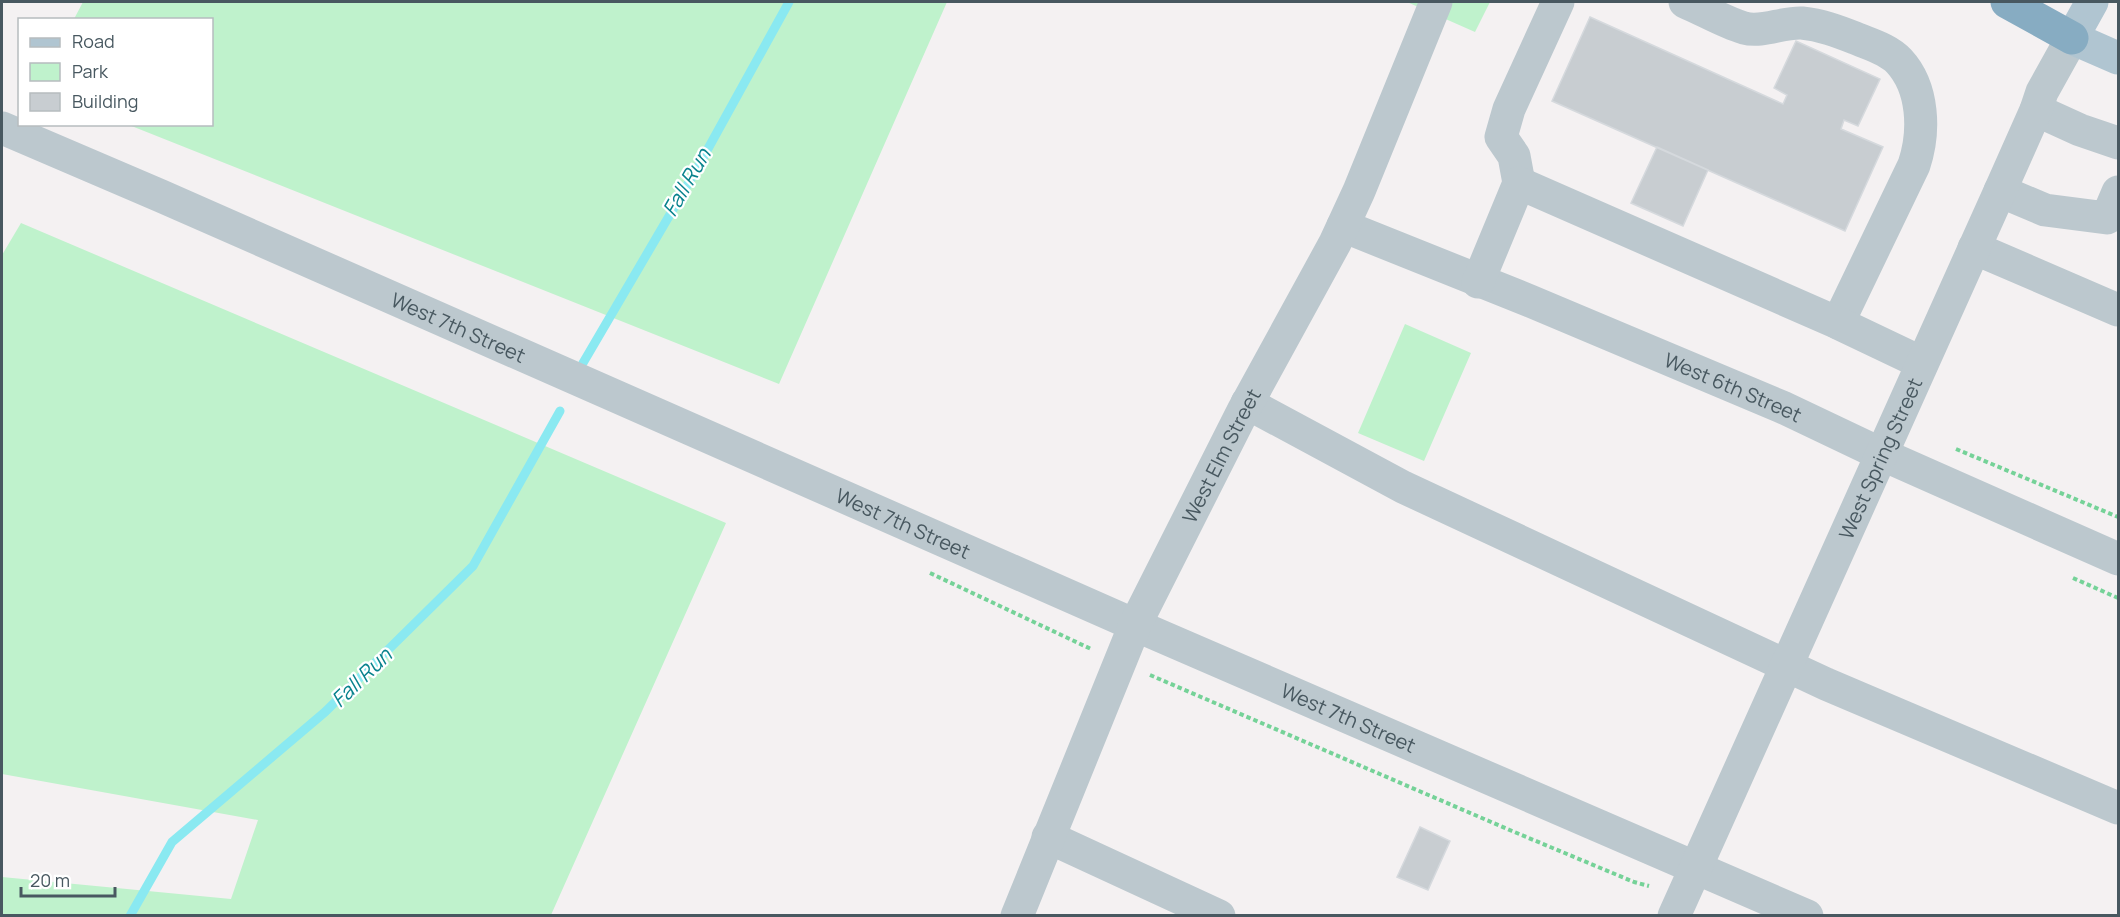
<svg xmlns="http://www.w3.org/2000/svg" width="2120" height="917" viewBox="0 0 2120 917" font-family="Manrope,sans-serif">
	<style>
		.green { fill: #bff2cc }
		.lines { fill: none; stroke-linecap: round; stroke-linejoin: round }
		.stream { stroke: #8ae9f1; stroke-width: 9 }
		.building { fill: #c8cdd1; stroke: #d5d9dd; stroke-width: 1.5 }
		.path { stroke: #75d298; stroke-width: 4; stroke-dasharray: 4.5 3; stroke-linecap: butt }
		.minor { stroke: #bcc8ce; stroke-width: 33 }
		.major { stroke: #b0c5d1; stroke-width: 33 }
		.highway { stroke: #87acc2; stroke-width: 33 }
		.labels { text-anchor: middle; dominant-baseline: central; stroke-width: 4.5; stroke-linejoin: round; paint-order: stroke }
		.street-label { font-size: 20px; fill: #485860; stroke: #fff }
		.water-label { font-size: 21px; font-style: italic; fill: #08828d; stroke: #fff }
	</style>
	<rect width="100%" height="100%" fill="#f4f1f2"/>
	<path class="green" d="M 83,2 L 947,2 L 779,384 L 129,125 L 212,124 L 212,20 L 74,19 Z
		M 1407,2 L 1490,2 L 1475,32 Z
		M 21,223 L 726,523 L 551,915 L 2,915 L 2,877 L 231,899 L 258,820 L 2,774 L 2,255 Z
		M 1405,324 L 1471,353 L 1424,461 L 1358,433 Z"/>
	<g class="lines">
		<path class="stream" d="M 583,363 L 699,165 L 789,2
			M 130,916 L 172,842 L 325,712 L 473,566 L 560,411"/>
	</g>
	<path class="building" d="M 1590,17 L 1783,104 L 1787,95 L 1774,88 L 1796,41 L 1880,79 L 1858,126 L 1844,120 L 1841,129 L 1883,147 L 1845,231 L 1552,101 Z
		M 1657,147 L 1708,170 L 1683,226 L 1631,203 Z
		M 1420,827 L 1450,841 L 1428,890 L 1397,877 Z"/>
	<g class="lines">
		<path class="path" d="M 1956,449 L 2118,517
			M 930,573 L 1091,649
			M 2073,578 L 2118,598
			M 1150,675 L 1512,831 L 1634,882 L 1649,886"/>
		<g class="minor">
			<path d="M 1685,2 C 1704,10 1724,22 1744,28 C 1763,33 1782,22 1802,23 C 1821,25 1837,31 1855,38 C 1869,44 1888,49 1899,61 C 1924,88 1925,132 1914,165 L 1838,323"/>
			<path d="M 2036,110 L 2080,130 L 2118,143"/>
			<path id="s1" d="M 2,128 L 161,196 L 1135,625 L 1807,916"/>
			<path d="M 1519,183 L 1514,156 L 1501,137 L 1509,109 L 1558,2"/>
			<path d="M 2000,191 L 2045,210 L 2107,218 L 2118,192"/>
			<path id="s2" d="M 1343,226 L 1530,301 L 1782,407 L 1881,454 L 2118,559"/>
			<path d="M 1974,248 L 2118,310"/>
			<path d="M 1478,282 L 1519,183 L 1838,323 L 1922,363"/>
			<path d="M 1247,403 L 1403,487 L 1826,684 L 2118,808"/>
			<path d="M 1048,837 L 1219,916"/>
			<path id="s3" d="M 1017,916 L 1135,625 L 1243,411 L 1335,243 L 1359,191 L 1436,2"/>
			<path id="s4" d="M 1674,916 L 2000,191 L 2036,110 L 2042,92 L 2072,38"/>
		</g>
		<path class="major" d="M 2092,2 L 2072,38 L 2118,58"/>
		<path class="highway" d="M 2007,2 L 2072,38"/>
	</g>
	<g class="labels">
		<g class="street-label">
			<text stroke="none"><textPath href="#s1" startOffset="498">West 7th Street</textPath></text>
			<text stroke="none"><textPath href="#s2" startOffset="422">West 6th Street</textPath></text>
			<text stroke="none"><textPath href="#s3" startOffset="504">West Elm Street</textPath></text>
			<text stroke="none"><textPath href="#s4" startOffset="502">West Spring Street</textPath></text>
			<text stroke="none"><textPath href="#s1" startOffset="984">West 7th Street</textPath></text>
			<text stroke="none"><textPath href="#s1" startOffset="1470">West 7th Street</textPath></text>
		</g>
		<g class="water-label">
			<text transform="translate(686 182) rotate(-60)">Fall Run</text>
			<text transform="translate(361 677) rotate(-44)">Fall Run</text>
		</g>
	</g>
	<rect width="2120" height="917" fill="none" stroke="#485860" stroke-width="6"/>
	<rect x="18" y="18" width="195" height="108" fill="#ffffff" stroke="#b6bcbf" stroke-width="1.5"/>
	<rect x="30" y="38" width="30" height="9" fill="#b0c5d1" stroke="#b6bcbf" stroke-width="1.5"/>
	<text x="72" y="48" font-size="18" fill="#485860">Road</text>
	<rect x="30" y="63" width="30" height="18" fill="#bff2cc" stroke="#b6bcbf" stroke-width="1.5"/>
	<text x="72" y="78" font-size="18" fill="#485860">Park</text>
	<rect x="30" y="93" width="30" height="18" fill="#c8cdd1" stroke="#b6bcbf" stroke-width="1.5"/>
	<text x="72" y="108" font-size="18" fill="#485860">Building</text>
	<path d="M21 887v9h94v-9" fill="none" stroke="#485860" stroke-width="3"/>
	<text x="30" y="887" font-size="18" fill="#485860" stroke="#ffffff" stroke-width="4.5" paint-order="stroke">20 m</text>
</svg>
